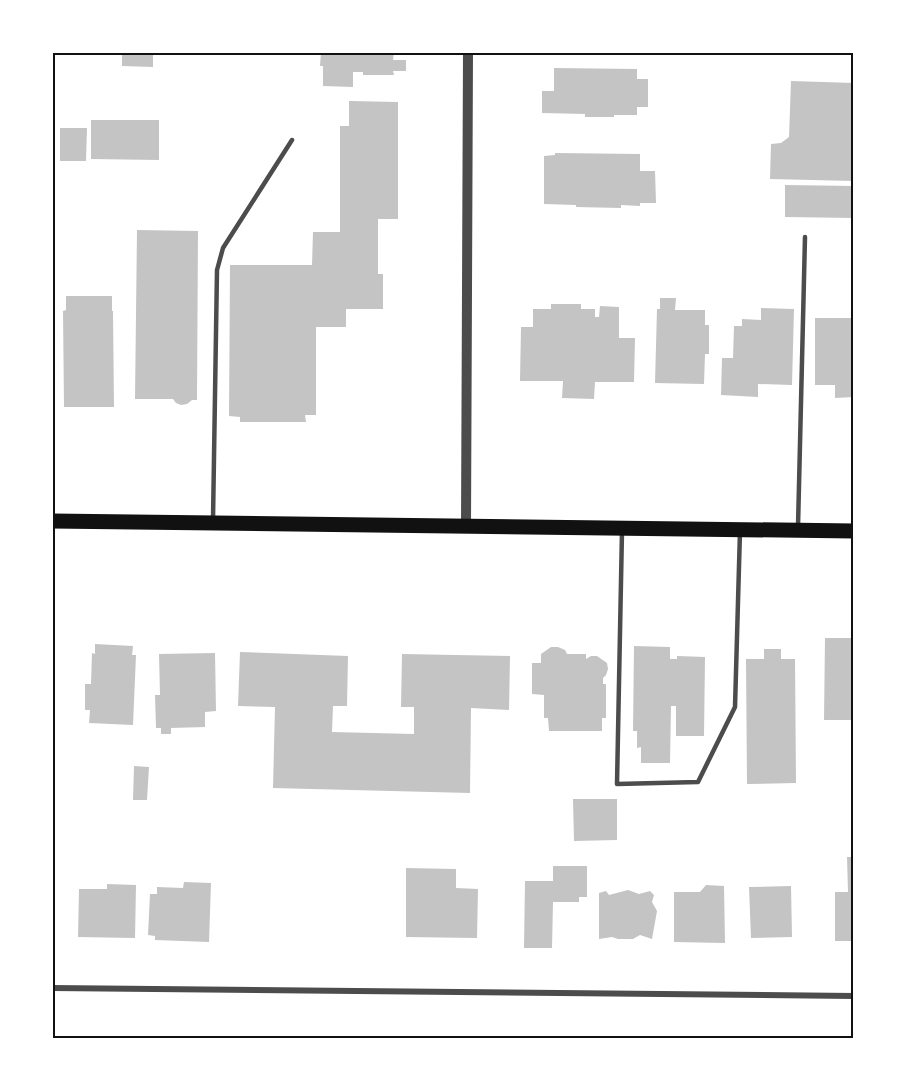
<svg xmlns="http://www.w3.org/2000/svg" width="906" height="1091" viewBox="0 0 906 1091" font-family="'Fira Sans',sans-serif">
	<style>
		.building { fill: #c4c4c4 }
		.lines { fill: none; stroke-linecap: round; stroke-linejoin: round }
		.service { stroke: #4c4c4c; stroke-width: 4.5 }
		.minor { stroke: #4c4c4c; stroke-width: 6 }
		.tertiary { stroke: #4c4c4c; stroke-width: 10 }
		.primary { stroke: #111; stroke-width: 15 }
		.neatline { fill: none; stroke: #111; stroke-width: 2 }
	</style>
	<rect width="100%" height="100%" fill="#fff"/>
	<path class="building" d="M 122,52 L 153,52 L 153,67 L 122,66 Z
		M 321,52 L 394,52 L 393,60 L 406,60 L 406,71 L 393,71 L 394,75 L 363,75 L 363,72 L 353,72 L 353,87 L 323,86 L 323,66 L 320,66 Z
		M 554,68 L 637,69 L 637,79 L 648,79 L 648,107 L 637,107 L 637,115 L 614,115 L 614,117 L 585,117 L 585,114 L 542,113 L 542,91 L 554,91 Z
		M 791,81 L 854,83 L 854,181 L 770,179 L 771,144 L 781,143 L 789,137 Z
		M 349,101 L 398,102 L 398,219 L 378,219 L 378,274 L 383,274 L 383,309 L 346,309 L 346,327 L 316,327 L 316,415 L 305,415 L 306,422 L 240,422 L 240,417 L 229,416 L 230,265 L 312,265 L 313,232 L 340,232 L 340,126 L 349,126 Z
		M 91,120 L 159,120 L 159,160 L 91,159 Z
		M 60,128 L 87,128 L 86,161 L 60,161 Z
		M 555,153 L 640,154 L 640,171 L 655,171 L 656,203 L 640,203 L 640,206 L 621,205 L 621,208 L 576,207 L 576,205 L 544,204 L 544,156 L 555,155 Z
		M 785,185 L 854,186 L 854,218 L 785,217 Z
		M 137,230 L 198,231 L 197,400 L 192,400 L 187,404 L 181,405 L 176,403 L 173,399 L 135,399 Z
		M 66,296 L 112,296 L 112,311 L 113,311 L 114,407 L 64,407 L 63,311 L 66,310 Z
		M 660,298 L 676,298 L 675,310 L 705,310 L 705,325 L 709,325 L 709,354 L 705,354 L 704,384 L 655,383 L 657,309 L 660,309 Z
		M 551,304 L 581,304 L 581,309 L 595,309 L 595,317 L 599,317 L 600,306 L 619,307 L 619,338 L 635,338 L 634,382 L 595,382 L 594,399 L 562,398 L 563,381 L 520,381 L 521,327 L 533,327 L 533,309 L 551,309 Z
		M 761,308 L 794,309 L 792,385 L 758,384 L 758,397 L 721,395 L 722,358 L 733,358 L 734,326 L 742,326 L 742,319 L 761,320 Z
		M 815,318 L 854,318 L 854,397 L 835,398 L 835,385 L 815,385 Z
		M 825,638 L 854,638 L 854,720 L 824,720 Z
		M 95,644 L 133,646 L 132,655 L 136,655 L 133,725 L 89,723 L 90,710 L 85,710 L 85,684 L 91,684 L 92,653 L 95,654 Z
		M 634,646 L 670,647 L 670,659 L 677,659 L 677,656 L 705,657 L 704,736 L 676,736 L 676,706 L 671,706 L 670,763 L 641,763 L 641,747 L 637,748 L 637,731 L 633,731 Z
		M 551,647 L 558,647 L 565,650 L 567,654 L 586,654 L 586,659 L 591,656 L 597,656 L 607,663 L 608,669 L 606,675 L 603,678 L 603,684 L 606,684 L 606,718 L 602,718 L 602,731 L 549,731 L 548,718 L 544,718 L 544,695 L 532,694 L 532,663 L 541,663 L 541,654 Z
		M 764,649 L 781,649 L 781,659 L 795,659 L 796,783 L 747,784 L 746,659 L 764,659 Z
		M 240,652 L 348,656 L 347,706 L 333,706 L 332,732 L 414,734 L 414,707 L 401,707 L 402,654 L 510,656 L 509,710 L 471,708 L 470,793 L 273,788 L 275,707 L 238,706 Z
		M 215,653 L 216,711 L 205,712 L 205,727 L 171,728 L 171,734 L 161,734 L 161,728 L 156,728 L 155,695 L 160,695 L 159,654 Z
		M 134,766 L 149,767 L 147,800 L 133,800 Z
		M 573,799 L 617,799 L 617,840 L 574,841 Z
		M 847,857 L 854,857 L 854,941 L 835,941 L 835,892 L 848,892 Z
		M 553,866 L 587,866 L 587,897 L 579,897 L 579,902 L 553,902 L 552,948 L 524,948 L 525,881 L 553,881 Z
		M 406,868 L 456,869 L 456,888 L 478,889 L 477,938 L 406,937 Z
		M 184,882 L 211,883 L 209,942 L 155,940 L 155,936 L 148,935 L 150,894 L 157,894 L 157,887 L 183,888 Z
		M 107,884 L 136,885 L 135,938 L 78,937 L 79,889 L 107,889 Z
		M 706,885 L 724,886 L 725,943 L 674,942 L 674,892 L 700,892 Z
		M 791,886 L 792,937 L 751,938 L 749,887 Z
		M 628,890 L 639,894 L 650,891 L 654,895 L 652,902 L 657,911 L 652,939 L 640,935 L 633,939 L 618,939 L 612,937 L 599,939 L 599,893 L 606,891 L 609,895 Z"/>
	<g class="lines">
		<path class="service" d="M 213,520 L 217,270 L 223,248 L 292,140
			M 798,527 L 805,237
			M 622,531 L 617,784 L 698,782 L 735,707 L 740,531"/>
		<path class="minor" d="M 52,988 L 854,996"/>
		<path class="tertiary" d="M 466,526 L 468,52"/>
		<path class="primary" d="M 52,521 L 854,531"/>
	</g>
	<rect width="906" height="1091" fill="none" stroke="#ffffff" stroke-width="108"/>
	<rect x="54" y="54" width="798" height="983" class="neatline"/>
</svg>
